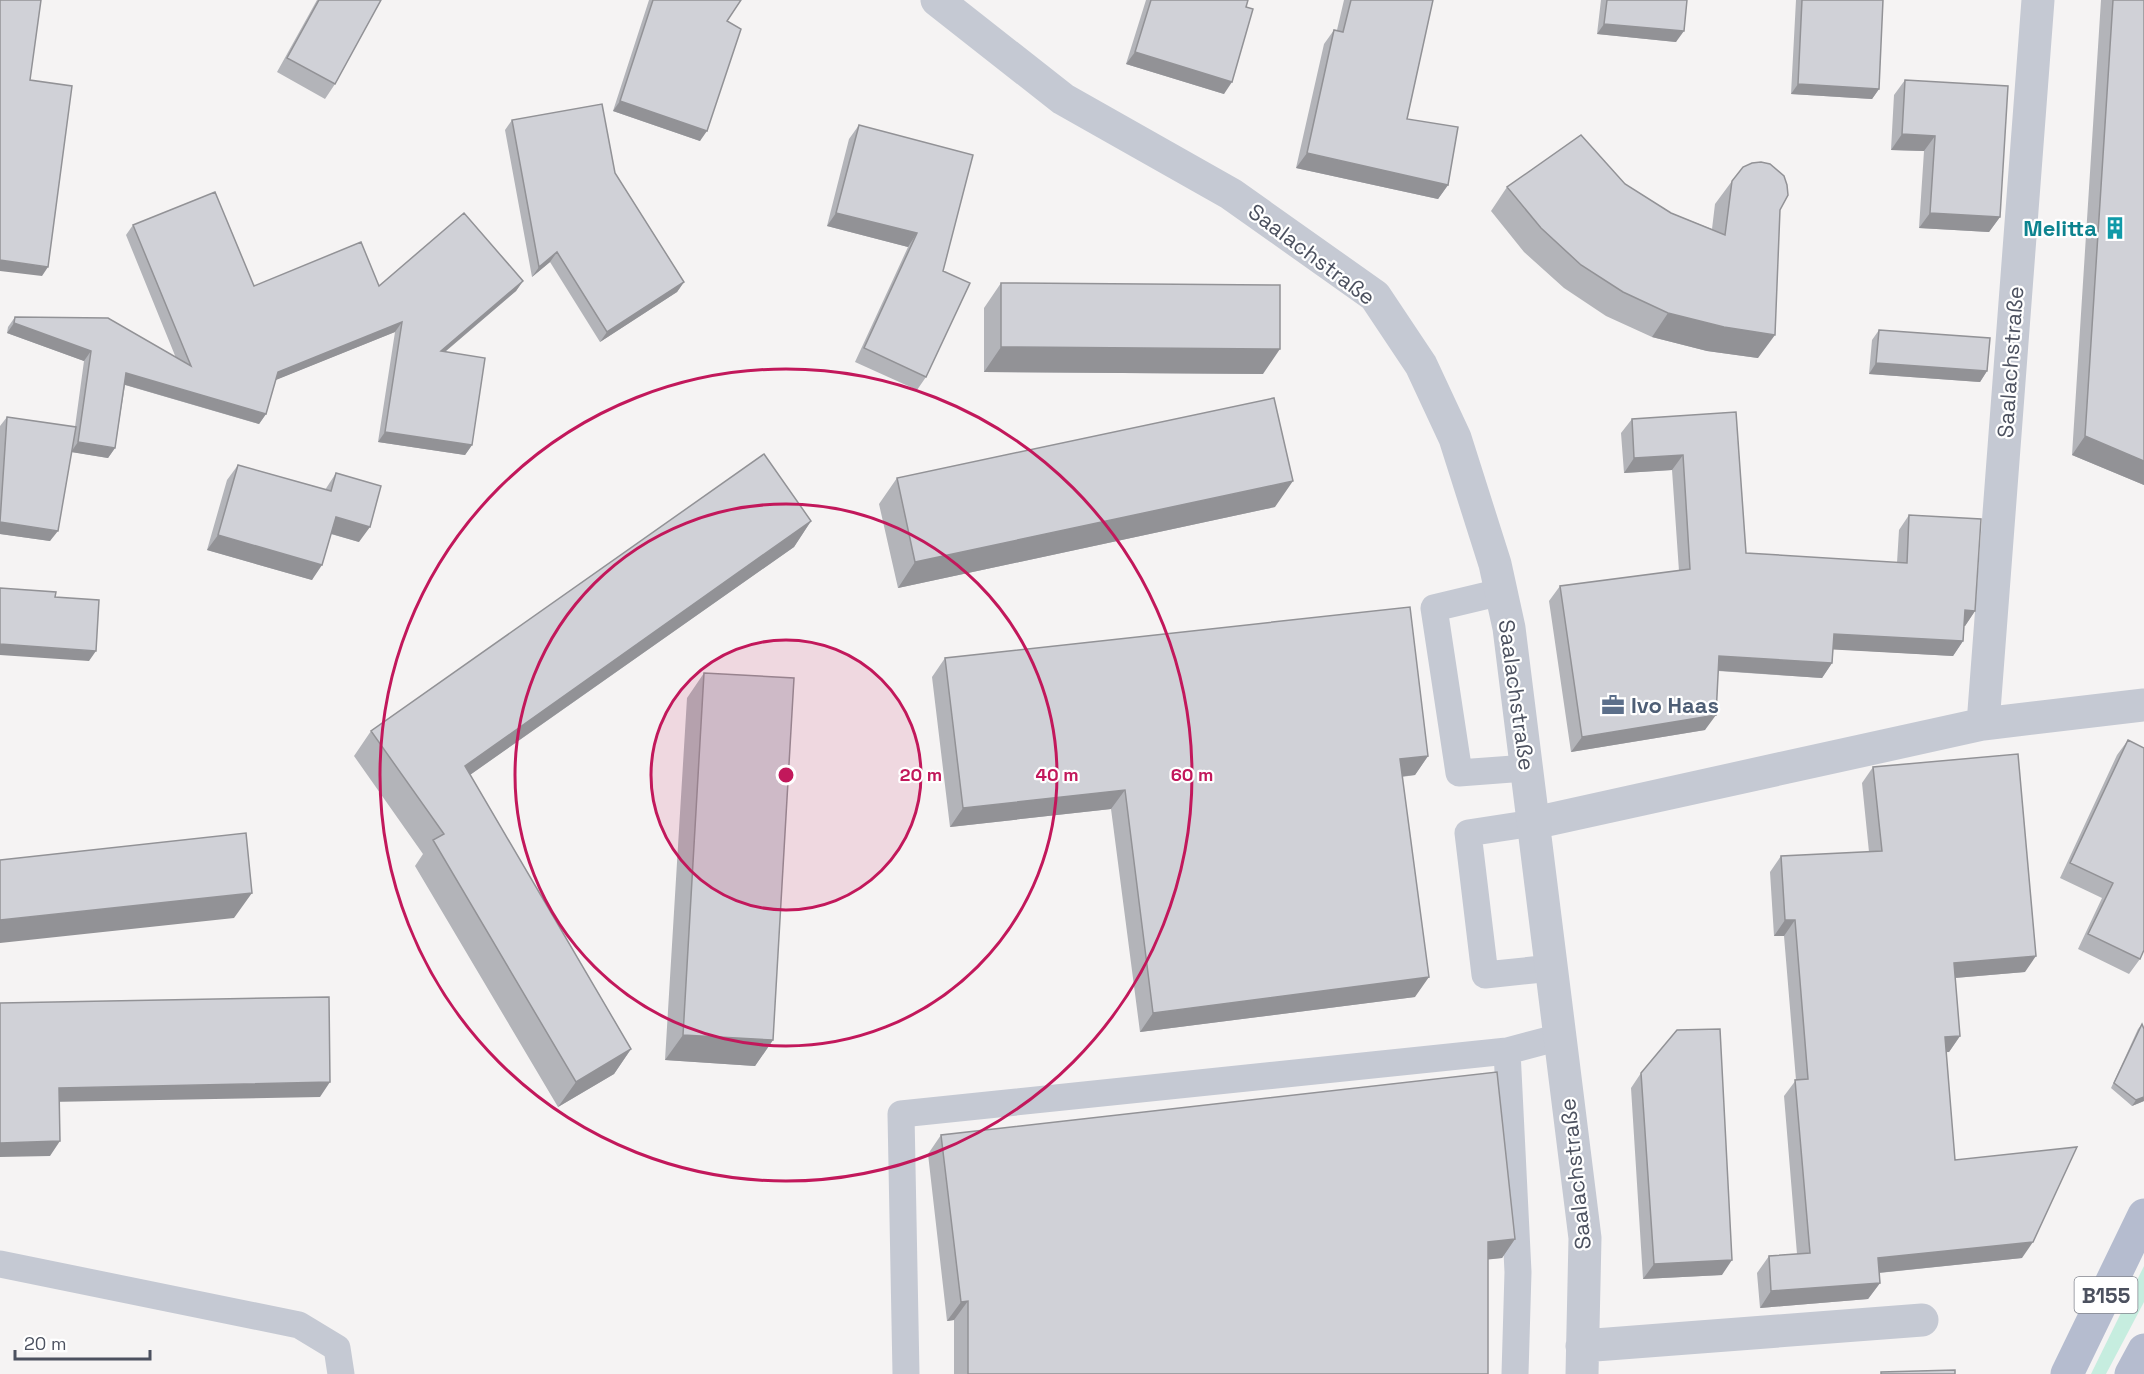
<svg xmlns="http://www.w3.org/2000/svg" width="2144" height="1374" viewBox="0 0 2144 1374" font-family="'Space Grotesk',sans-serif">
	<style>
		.green { fill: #c6eddf }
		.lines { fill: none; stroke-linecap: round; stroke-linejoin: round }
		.service { stroke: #c5c9d3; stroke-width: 27 }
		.minor { stroke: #c5c9d3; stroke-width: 33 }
		.primary { stroke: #b5bccf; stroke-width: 33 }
		.wall { fill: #b3b4b9 }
		.shaded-wall { fill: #929296 }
		.building { fill: #d0d1d7; stroke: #929296; stroke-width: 1.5 }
		.ring { fill: none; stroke: #c2185b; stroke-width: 3 }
		.labels { text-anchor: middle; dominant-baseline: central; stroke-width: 4.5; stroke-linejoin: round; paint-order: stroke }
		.shield { fill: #fff; stroke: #82858f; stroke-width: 1.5 }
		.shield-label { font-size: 21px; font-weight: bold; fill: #4c515f }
		.culture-label { font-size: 22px; font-weight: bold; fill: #0d838f; stroke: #fff; text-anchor: end }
		.street-label { font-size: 22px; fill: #4c515f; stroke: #fff }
		.service-label { font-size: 22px; font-weight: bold; fill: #4e5e75; stroke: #fff; text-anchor: start }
		.centre { fill: #c2185b; stroke: #fff; stroke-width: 3 }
		.ring-label { font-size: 18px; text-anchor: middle; font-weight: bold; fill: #c2185b; stroke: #fff; stroke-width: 4.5; stroke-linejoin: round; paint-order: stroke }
	</style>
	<rect width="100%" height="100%" fill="#f5f3f3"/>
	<path class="green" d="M 2144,1266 L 2144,1302 L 2106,1374 L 2091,1374 Z"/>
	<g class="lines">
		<path class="service" d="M 1501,592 L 1434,608 L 1459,773 L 1527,768
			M 1534,823 L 1468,833 L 1485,975 L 1552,968
			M 0,1264 L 299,1325 L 337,1348 L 341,1374
			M 906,1374 L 901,1114 L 1507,1051
			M 1515,1374 L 1518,1272 L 1507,1051 L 1560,1037"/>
		<path class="minor" d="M 937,0 L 1063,99 L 1231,194 L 1375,296 L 1421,365 L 1455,438 L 1495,564 L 1509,628 L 1585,1238 L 1582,1374
			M 1983,724 L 2038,0
			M 1534,823 L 1983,724 L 2144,705
			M 1582,1346 L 1922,1320"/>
		<path class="primary" d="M 2067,1374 L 2144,1215
			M 2131,1374 L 2144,1350"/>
	</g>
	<path class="wall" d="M 317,0 L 381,0 L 335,84 L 325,99 L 277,72 Z
		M 649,0 L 741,0 L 727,21 L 700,141 L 613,111 Z
		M 1146,0 L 1248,0 L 1224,94 L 1126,64 Z
		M 1344,0 L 1433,0 L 1407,119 L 1448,185 L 1438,199 L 1296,168 L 1324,44 L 1334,30 L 1337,30 Z
		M 1601,0 L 1687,0 L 1676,42 L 1597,34 Z
		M 1796,0 L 1883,0 L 1879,89 L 1872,99 L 1791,94 Z
		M 2101,0 L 2144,0 L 2144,485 L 2072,455 Z
		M 1905,80 L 2000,217 L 1989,232 L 1919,228 L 1924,151 L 1891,150 L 1894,95 Z
		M 512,120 L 615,173 L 684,282 L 677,292 L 600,342 L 550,262 L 532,277 L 505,130 Z
		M 859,125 L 943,271 L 926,377 L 917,390 L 855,362 L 908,247 L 827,226 L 849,139 Z
		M 1732,181 L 1780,210 L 1758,358 L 1707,351 L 1652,337 L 1606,316 L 1564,288 L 1524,252 L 1491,211 L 1507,187 L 1625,184 L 1671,213 L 1712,229 L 1715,204 Z
		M 133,225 L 254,286 L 379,286 L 523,281 L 516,291 L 445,352 L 472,445 L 465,455 L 378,442 L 395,332 L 275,380 L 266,414 L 259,424 L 125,385 L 115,448 L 108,458 L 72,452 L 50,541 L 0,534 L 0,426 L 7,417 L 75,427 L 84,361 L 7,333 L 8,327 L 15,317 L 176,358 L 126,235 Z
		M 1001,283 L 1263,374 L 984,372 L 984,308 Z
		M 1879,330 L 1987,371 L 1980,382 L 1869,374 L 1872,340 Z
		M 1736,412 L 1746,553 L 1897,563 L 1899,530 L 1909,515 L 1975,611 L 1965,626 L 1964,626 L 1963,641 L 1953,656 L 1833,649 L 1832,663 L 1822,678 L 1718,671 L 1705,730 L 1571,752 L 1549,601 L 1560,586 L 1679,571 L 1672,470 L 1624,473 L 1621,433 L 1632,419 Z
		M 238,465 L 325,490 L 336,473 L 359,542 L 331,534 L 312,580 L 207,550 L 227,480 Z
		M 897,478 L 1275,507 L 898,588 L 879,504 Z
		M 811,521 L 794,547 L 470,775 L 631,1049 L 614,1074 L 558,1107 L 415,866 L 423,854 L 354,756 L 371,731 Z
		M 945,658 L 1428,756 L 1415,775 L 1402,777 L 1415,997 L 1140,1032 L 1111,809 L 950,827 L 932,677 Z
		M 704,673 L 773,1040 L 755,1066 L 665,1060 L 687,698 Z
		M 2128,740 L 2140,959 L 2129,974 L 2078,949 L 2102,898 L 2060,878 L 2117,755 Z
		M 1873,767 L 2025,972 L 1955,978 L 1960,1036 L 1949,1052 L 1946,1052 L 1955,1160 L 2022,1258 L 1879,1273 L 1880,1283 L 1868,1299 L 1760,1308 L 1757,1273 L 1769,1256 L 1797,1254 L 1784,1096 L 1796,1080 L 1784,936 L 1774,936 L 1770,872 L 1781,856 L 1869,852 L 1862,783 Z
		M 2142,1024 L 2144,1101 L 2132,1106 L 2111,1088 L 2138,1029 Z
		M 1641,1073 L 1722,1275 L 1643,1279 L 1631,1088 Z
		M 941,1135 L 1515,1239 L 1502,1258 L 1488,1259 L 1488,1374 L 954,1374 L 954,1320 L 947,1321 L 928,1154 Z"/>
	<path class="shaded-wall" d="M 1604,24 L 1684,31 L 1676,42 L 1597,34 Z
		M 1135,52 L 1232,82 L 1224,94 L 1126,64 Z
		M 1798,84 L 1879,89 L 1872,99 L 1791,94 Z
		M 620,101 L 707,131 L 700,141 L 613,111 Z
		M 1902,134 L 1935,136 L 1924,151 L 1891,150 Z
		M 1307,153 L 1448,185 L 1438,199 L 1296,168 Z
		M 836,213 L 917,233 L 908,247 L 827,226 Z
		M 1930,213 L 2000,217 L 1989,232 L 1919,228 Z
		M 557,252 L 550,262 L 532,277 L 539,267 Z
		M 0,260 L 48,267 L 42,276 L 0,271 Z
		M 523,281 L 516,291 L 434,361 L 441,351 Z
		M 684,282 L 677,292 L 600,342 L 607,332 Z
		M 1668,313 L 1775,335 L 1758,358 L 1707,351 L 1652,337 Z
		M 402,322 L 395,332 L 271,382 L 278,372 Z
		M 14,323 L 91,351 L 84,361 L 7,333 Z
		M 1001,347 L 1280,349 L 1263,374 L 984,372 Z
		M 1876,363 L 1987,371 L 1980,382 L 1869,374 Z
		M 126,373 L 266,414 L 259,424 L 119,383 Z
		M 385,432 L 472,445 L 465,455 L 378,442 Z
		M 2085,436 L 2144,461 L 2144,485 L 2072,455 Z
		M 78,442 L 115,448 L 108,458 L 71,452 Z
		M 1683,455 L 1672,470 L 1624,473 L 1634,458 Z
		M 1293,481 L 1275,507 L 898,588 L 915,562 Z
		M 336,517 L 370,527 L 359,542 L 325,532 Z
		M 811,521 L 794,547 L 447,791 L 465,766 Z
		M 0,522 L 58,531 L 50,541 L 0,534 Z
		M 218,535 L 322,565 L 312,580 L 207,550 Z
		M 1965,610 L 1975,611 L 1965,626 L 1954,625 Z
		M 1834,634 L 1963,641 L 1953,656 L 1824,649 Z
		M 0,644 L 96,651 L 89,661 L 0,655 Z
		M 1719,656 L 1832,663 L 1822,678 L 1709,670 Z
		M 1716,715 L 1705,730 L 1571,752 L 1582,737 Z
		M 1428,756 L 1415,775 L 1386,778 L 1400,759 Z
		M 1125,790 L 1111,809 L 950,827 L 963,808 Z
		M 252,893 L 234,918 L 0,943 L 0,920 Z
		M 1785,920 L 1795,920 L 1784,936 L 1774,936 Z
		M 2036,956 L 2025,972 L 1942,979 L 1954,963 Z
		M 1429,977 L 1415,997 L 1140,1032 L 1153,1013 Z
		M 683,1035 L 773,1040 L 755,1066 L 665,1060 Z
		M 1960,1036 L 1949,1052 L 1933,1053 L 1945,1037 Z
		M 631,1049 L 614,1074 L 558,1107 L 576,1082 Z
		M 330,1082 L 320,1097 L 49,1102 L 59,1088 Z
		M 2144,1097 L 2144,1101 L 2132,1106 L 2136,1100 Z
		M 60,1141 L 50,1156 L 0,1157 L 0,1143 Z
		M 1515,1239 L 1502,1258 L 1475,1261 L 1488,1242 Z
		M 2033,1242 L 2022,1258 L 1867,1274 L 1878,1258 Z
		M 1732,1260 L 1722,1275 L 1643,1279 L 1654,1264 Z
		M 1880,1283 L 1868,1299 L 1760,1308 L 1771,1291 Z
		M 968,1301 L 954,1320 L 947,1321 L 961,1302 Z"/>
	<path class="building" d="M 0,0 L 41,0 L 30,80 L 72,86 L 48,267 L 0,260 Z
		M 319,0 L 381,0 L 335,84 L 287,58 Z
		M 653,0 L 741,0 L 727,21 L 741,29 L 707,131 L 620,101 Z
		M 1151,0 L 1248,0 L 1246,7 L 1253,9 L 1232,82 L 1135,52 Z
		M 1351,0 L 1433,0 L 1407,119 L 1458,127 L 1448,185 L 1307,153 L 1334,30 L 1343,32 Z
		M 1607,0 L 1687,0 L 1684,31 L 1604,24 Z
		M 1802,0 L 1883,0 L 1879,89 L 1798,84 Z
		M 2113,0 L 2144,0 L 2144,461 L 2085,436 Z
		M 1905,80 L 2008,86 L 2000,217 L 1930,213 L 1935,136 L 1902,134 Z
		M 602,104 L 615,173 L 684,282 L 607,332 L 557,252 L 539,267 L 512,120 Z
		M 859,125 L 973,155 L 943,271 L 970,283 L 926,377 L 864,348 L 917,233 L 836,213 Z
		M 1581,135 L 1625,184 L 1671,213 L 1725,235 L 1732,181 L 1743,167 L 1752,163 L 1761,162 L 1770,164 L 1784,176 L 1787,185 L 1788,195 L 1780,210 L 1775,335 L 1724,327 L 1668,313 L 1623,292 L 1581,265 L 1541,228 L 1507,187 Z
		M 215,192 L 254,286 L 361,242 L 379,286 L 464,213 L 523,281 L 441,351 L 485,358 L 472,445 L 385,432 L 402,322 L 278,372 L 266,414 L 126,373 L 115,448 L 78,442 L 91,351 L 14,323 L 15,317 L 108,318 L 191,366 L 133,225 Z
		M 1001,283 L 1280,285 L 1280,349 L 1001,347 Z
		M 1879,330 L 1990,338 L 1987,371 L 1876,363 Z
		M 1274,398 L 1293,481 L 915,562 L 897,478 Z
		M 1736,412 L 1746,553 L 1907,563 L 1909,515 L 1981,519 L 1975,611 L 1965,610 L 1963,641 L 1834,634 L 1832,663 L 1719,656 L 1716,715 L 1582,737 L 1560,586 L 1690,569 L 1683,455 L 1634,458 L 1632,419 Z
		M 7,417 L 76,427 L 58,531 L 0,522 Z
		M 764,454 L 811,521 L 465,766 L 631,1049 L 576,1082 L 433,840 L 444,834 L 371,731 Z
		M 238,465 L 331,491 L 336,473 L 381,486 L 370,527 L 336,517 L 322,565 L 218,535 Z
		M 0,588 L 56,592 L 55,597 L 99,600 L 96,651 L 0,644 Z
		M 1410,607 L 1428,756 L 1400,759 L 1429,977 L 1153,1013 L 1125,790 L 963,808 L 945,658 Z
		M 704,673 L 794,678 L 773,1040 L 683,1035 Z
		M 2128,740 L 2144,748 L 2144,950 L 2140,959 L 2088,934 L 2113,883 L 2070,863 Z
		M 2018,754 L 2036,956 L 1954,963 L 1960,1036 L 1945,1037 L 1955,1160 L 2077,1147 L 2033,1242 L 1878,1258 L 1880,1283 L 1771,1291 L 1769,1256 L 1810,1253 L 1795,1080 L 1808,1079 L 1795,920 L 1785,920 L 1781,856 L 1882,851 L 1873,767 Z
		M 246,833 L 252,893 L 0,920 L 0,860 Z
		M 329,997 L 330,1082 L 59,1088 L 60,1141 L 0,1143 L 0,1003 Z
		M 2142,1024 L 2144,1029 L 2144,1097 L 2136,1100 L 2114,1083 Z
		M 1720,1029 L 1732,1260 L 1654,1264 L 1641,1073 L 1677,1030 Z
		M 1497,1072 L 1515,1239 L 1488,1242 L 1488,1374 L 968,1374 L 968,1301 L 961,1302 L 941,1135 Z
		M 1955,1370 L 1955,1374 L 1881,1374 L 1881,1372 Z"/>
	<circle cx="786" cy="775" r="135" fill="#c2185b" fill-opacity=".12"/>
	<g class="ring">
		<circle cx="786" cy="775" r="135"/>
		<circle cx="786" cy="775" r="271"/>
		<circle cx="786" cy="775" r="406"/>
	</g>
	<defs>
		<g id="building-bare" transform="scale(1.8)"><path d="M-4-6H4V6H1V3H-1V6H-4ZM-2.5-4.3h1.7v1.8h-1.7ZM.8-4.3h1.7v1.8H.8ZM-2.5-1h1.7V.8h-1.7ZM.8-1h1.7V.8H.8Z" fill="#0f9aa8" stroke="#fff" stroke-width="2.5" paint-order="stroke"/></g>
		<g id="office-bare" transform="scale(1.8)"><path d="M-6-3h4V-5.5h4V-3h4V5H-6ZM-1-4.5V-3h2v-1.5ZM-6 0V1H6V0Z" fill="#5c6f8a" stroke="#fff" stroke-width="2.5" paint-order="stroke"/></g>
	</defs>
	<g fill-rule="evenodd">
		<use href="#building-bare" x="2115" y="228"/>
		<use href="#office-bare" x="1613" y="705"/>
	</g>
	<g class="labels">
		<rect class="shield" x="2074.5" y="1277" width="63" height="36" rx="4.5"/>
		<g class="shield-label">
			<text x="2106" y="1295">B155</text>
		</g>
		<g class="culture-label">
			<text x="2097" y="228">Melitta</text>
		</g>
		<g class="street-label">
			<text transform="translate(1312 254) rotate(37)">Saalachstraße</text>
			<text transform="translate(2010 362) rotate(-86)">Saalachstraße</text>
			<text transform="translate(1517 695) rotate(82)">Saalachstraße</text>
			<text transform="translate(1575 1174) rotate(-96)">Saalachstraße</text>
		</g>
		<g class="service-label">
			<text x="1631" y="705">Ivo Haas</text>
		</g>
	</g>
	<circle cx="786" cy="775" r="9" class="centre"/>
	<g class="ring-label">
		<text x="921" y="781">20 m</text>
		<text x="1057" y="781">40 m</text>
		<text x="1192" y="781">60 m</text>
	</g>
	<path d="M15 1350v9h135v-9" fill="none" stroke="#4c515f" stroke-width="3"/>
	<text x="24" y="1350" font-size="18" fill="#4c515f" stroke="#ffffff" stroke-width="4.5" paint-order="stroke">20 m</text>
</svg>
